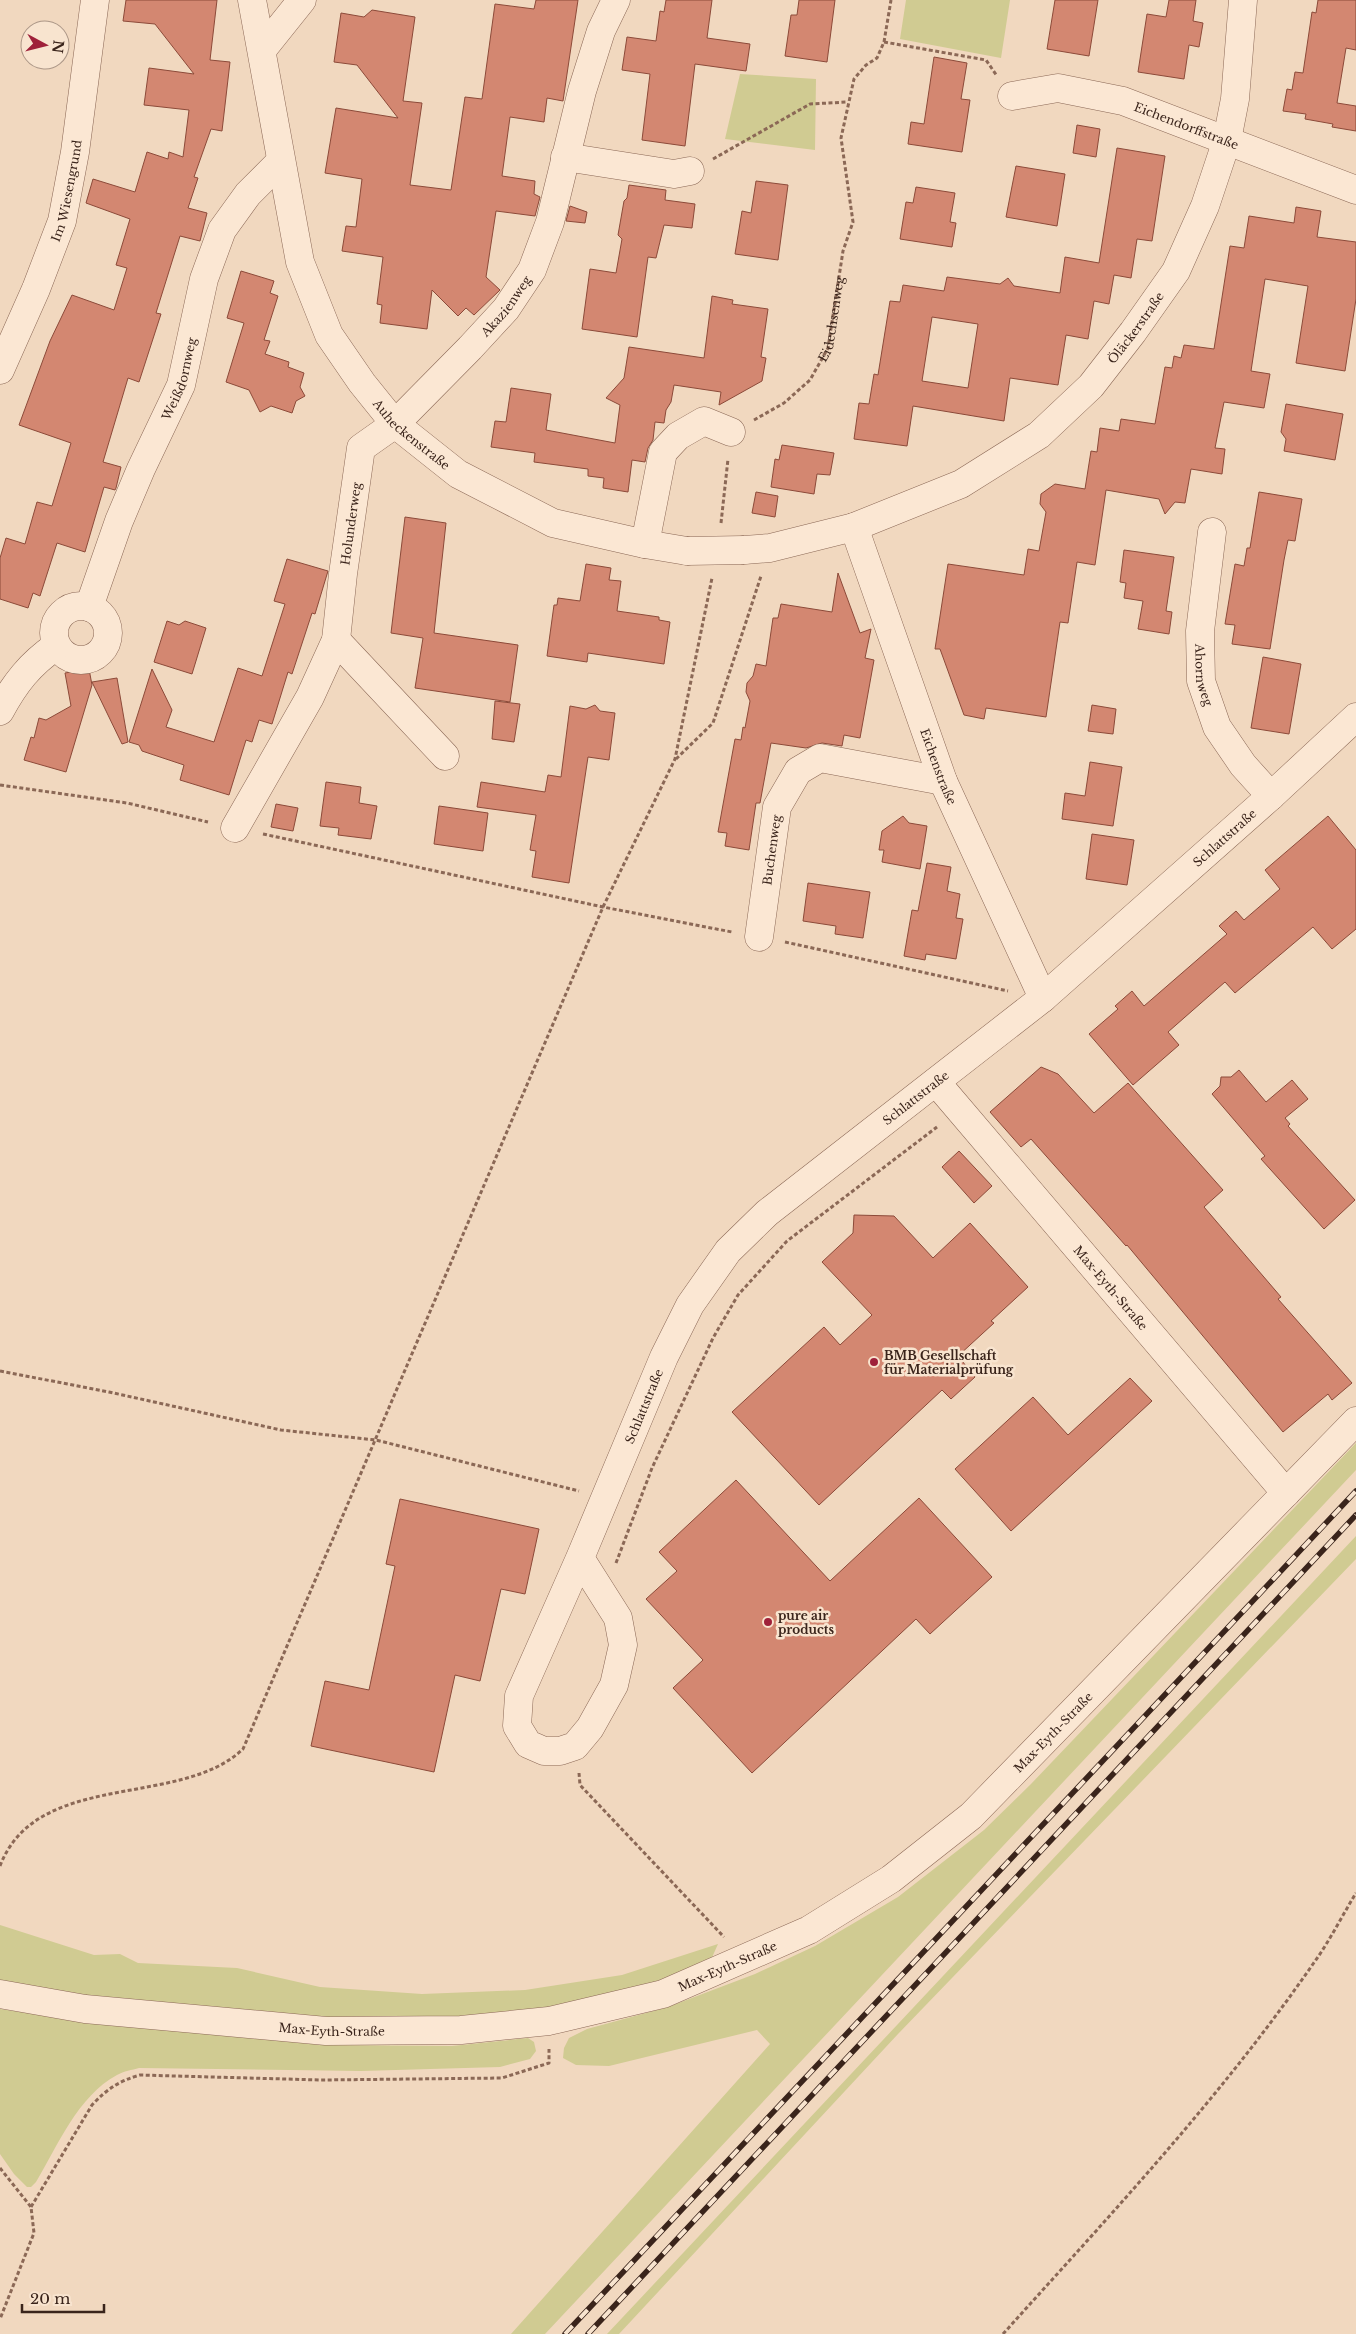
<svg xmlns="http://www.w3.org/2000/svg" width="1356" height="2334" viewBox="0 0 1356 2334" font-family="'Libre Baskerville',serif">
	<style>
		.green { fill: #d0cb92 }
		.building { fill: #d38771; stroke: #8c4a39; fill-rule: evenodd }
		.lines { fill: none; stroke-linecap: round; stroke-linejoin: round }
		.minor-casing { stroke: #8b6856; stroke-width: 29 }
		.path { stroke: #8b6856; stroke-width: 3; stroke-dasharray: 4 2.5; stroke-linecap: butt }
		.minor { stroke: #fbe7d3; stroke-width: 28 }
		.rail-casing { stroke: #3a241b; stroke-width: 5.5 }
		.rail { stroke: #f8e4cf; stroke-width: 4; stroke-dasharray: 11; stroke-linecap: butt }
		.minor-bridge-casing { stroke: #8b6856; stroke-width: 29; stroke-linecap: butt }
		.minor-bridge { stroke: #fbe7d3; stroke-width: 28 }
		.poi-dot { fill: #9f213a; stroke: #f8e4cf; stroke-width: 2 }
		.labels { text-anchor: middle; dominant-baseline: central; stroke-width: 5; stroke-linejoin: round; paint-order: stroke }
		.street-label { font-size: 12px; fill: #3a241b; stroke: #f8e4cf }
		.poi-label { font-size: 12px; font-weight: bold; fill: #3a241b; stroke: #f8e4cf; text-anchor: start }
	</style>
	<rect width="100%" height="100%" fill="#f1d8bf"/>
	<path class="green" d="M 906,0 L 1010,0 L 1001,58 L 900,39 Z
		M 740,74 L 816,79 L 815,150 L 725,139 Z
		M 1356,1443 L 1356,1470 L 545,2334 L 511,2334 L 770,2044 L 757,2030 L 609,2066 L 576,2065 L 563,2058 L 564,2048 L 569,2038 L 587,2029 L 668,2007 L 755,1974 L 815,1946 L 898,1897 L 984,1830 L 1031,1784 Z
		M 1356,1536 L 1356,1559 L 898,2034 L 619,2334 L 607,2334 Z
		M 0,1925 L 94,1955 L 120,1954 L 138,1963 L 237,1968 L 320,1987 L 422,1994 L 525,1990 L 622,1975 L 718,1944 L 710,1962 L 654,1982 L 546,2009 L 460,2017 L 327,2017 L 86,1995 L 0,1980 Z
		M 0,2009 L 84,2021 L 322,2045 L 452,2046 L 528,2038 L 534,2042 L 536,2051 L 530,2059 L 500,2067 L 361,2071 L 139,2068 C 132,2070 124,2071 117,2075 C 78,2096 58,2145 36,2182 L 31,2187 L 27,2187 L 14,2174 L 0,2154 Z"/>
	<path class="building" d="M 126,0 L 217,0 L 210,60 L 230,62 L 222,131 L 211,129 L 194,177 L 198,178 L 188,208 L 207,213 L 200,241 L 180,236 L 156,313 L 161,314 L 139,382 L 128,378 L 103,462 L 121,467 L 116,488 L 115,490 L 104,487 L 85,552 L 57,543 L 40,596 L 33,593 L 28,608 L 0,599 L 0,558 L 6,538 L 25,544 L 37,502 L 52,506 L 71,443 L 19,425 L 50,341 L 72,295 L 114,310 L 127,268 L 116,265 L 130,219 L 86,203 L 93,179 L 135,192 L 147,152 L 168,159 L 169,152 L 183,157 L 189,110 L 144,105 L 149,68 L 194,74 L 155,24 L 123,21 Z
		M 536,0 L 578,0 L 563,101 L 547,98 L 544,122 L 510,117 L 502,176 L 535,181 L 534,194 L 540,197 L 535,216 L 496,211 L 486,277 L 500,290 L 474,315 L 466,308 L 458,316 L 432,290 L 427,329 L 380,323 L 382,305 L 377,304 L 383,257 L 342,251 L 346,226 L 356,227 L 362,179 L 325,173 L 336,108 L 398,118 L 357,65 L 334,62 L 341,13 L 364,17 L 372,10 L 415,17 L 403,101 L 422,103 L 410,185 L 451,190 L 465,97 L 482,99 L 495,4 L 534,9 Z
		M 666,0 L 712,0 L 707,38 L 750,44 L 746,71 L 695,64 L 685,146 L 642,140 L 650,74 L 622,70 L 627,37 L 656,41 L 660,11 L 664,12 Z
		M 799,0 L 835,0 L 827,62 L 785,56 L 791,15 L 797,15 Z
		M 1055,0 L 1098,0 L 1089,56 L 1047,49 Z
		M 1169,0 L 1196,0 L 1193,21 L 1203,23 L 1199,47 L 1189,45 L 1184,79 L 1138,72 L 1147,14 L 1166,17 Z
		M 1318,0 L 1356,0 L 1356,50 L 1346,48 L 1337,103 L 1356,106 L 1356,131 L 1332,127 L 1333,124 L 1305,119 L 1306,114 L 1283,111 L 1287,89 L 1292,90 L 1295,72 L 1303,73 L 1312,12 L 1316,13 Z
		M 934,57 L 967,63 L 961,99 L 970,100 L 962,152 L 908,144 L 911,122 L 924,124 Z
		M 1077,125 L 1100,129 L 1096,157 L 1073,153 Z
		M 1117,148 L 1165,156 L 1152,241 L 1137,239 L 1131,278 L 1114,275 L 1109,304 L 1094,301 L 1088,339 L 1066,335 L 1058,385 L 1010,378 L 1004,421 L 913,406 L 907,446 L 854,439 L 859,403 L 869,404 L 874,374 L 878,375 L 890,301 L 900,302 L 903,285 L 944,291 L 947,277 L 1000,284 L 1008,278 L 1014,286 L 1060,293 L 1065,257 L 1099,263 ZM 932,317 L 978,324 L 968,388 L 922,381 Z
		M 1016,166 L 1065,174 L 1057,226 L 1006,217 Z
		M 756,181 L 788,185 L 778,260 L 735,254 L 742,211 L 751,213 Z
		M 629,185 L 666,190 L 665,200 L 695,204 L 692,228 L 664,225 L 656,258 L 648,257 L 637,337 L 582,329 L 590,269 L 616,273 L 622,239 L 618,235 L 624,201 L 627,198 Z
		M 916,187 L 955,193 L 950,222 L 956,223 L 952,247 L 900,239 L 906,202 L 913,203 Z
		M 570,206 L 587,212 L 585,223 L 566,221 Z
		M 1296,207 L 1321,211 L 1317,237 L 1356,242 L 1356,299 L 1345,371 L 1296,363 L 1308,286 L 1265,279 L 1251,371 L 1270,374 L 1264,408 L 1224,402 L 1215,448 L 1225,449 L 1222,474 L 1191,469 L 1185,503 L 1175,502 L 1165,514 L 1159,499 L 1106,490 L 1095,565 L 1077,562 L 1068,623 L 1060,622 L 1046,717 L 986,708 L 984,719 L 964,715 L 940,649 L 935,649 L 948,564 L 1024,575 L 1028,549 L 1039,551 L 1046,512 L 1040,504 L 1041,494 L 1055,484 L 1085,489 L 1091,451 L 1097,452 L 1100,428 L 1119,431 L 1121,419 L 1155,424 L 1165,367 L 1172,368 L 1174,356 L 1181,358 L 1184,345 L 1214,349 L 1230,246 L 1244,248 L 1249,216 L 1294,223 Z
		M 241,271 L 274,281 L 270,293 L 278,296 L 264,340 L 270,341 L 265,354 L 289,362 L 288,367 L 304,373 L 300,387 L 305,396 L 296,401 L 292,413 L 271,406 L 260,412 L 249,390 L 226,382 L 244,323 L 227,318 Z
		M 712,296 L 733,300 L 732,304 L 768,309 L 761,357 L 766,358 L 762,381 L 719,405 L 721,392 L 674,385 L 671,402 L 666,410 L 664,423 L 655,422 L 653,440 L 648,448 L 645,462 L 632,460 L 628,492 L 603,488 L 604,478 L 588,476 L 588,469 L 534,462 L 535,453 L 491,447 L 495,421 L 506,422 L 511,388 L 551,394 L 546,430 L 615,443 L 620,405 L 606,398 L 624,378 L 629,347 L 704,358 Z
		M 1286,404 L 1343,414 L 1335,460 L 1284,451 L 1286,439 L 1281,432 Z
		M 782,445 L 834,453 L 830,475 L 817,474 L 814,494 L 771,487 L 775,459 L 779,460 Z
		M 756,492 L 778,496 L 775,517 L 752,513 Z
		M 1259,492 L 1302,499 L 1295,541 L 1288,540 L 1284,560 L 1270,649 L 1232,644 L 1235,625 L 1225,624 L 1235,564 L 1244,566 L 1247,548 L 1250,548 Z
		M 405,517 L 446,523 L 434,633 L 518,645 L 510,702 L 415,688 L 423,638 L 391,633 Z
		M 1124,550 L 1174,557 L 1166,611 L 1172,612 L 1169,634 L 1138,629 L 1143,601 L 1124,598 L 1126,583 L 1120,582 Z
		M 287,559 L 328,571 L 315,614 L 312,613 L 292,674 L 288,672 L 272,724 L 259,720 L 252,742 L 246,740 L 229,795 L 180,780 L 184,765 L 142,751 L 139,745 L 129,742 L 152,669 L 172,710 L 166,727 L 214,742 L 238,668 L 262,676 L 285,604 L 274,601 Z
		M 586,564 L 611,568 L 609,580 L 621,581 L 617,611 L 659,617 L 659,620 L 670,622 L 664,664 L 588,653 L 587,662 L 547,656 L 554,605 L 557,605 L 558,598 L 580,601 Z
		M 838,573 L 860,633 L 871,629 L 865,658 L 874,660 L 860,738 L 844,735 L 842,746 L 822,743 L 806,748 L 771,743 L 760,803 L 756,803 L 749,850 L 725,846 L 727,833 L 718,832 L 735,739 L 741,740 L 743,727 L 745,728 L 750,701 L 746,692 L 747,683 L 753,676 L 756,664 L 766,666 L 773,618 L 778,618 L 781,604 L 832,612 Z
		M 167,621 L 179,625 L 185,621 L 206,628 L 192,674 L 154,662 Z
		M 1263,657 L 1301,664 L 1289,734 L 1251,728 Z
		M 89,669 L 92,685 L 66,772 L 24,760 L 31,737 L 34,738 L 39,718 L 46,720 L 71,706 L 65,673 Z
		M 117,678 L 128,742 L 122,744 L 92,682 Z
		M 495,701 L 520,704 L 514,742 L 492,739 Z
		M 595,705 L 600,711 L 615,713 L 609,760 L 588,757 L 569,883 L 532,877 L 536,851 L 530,850 L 536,815 L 477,807 L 481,782 L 545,792 L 548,775 L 561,777 L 570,706 L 586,709 Z
		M 1092,705 L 1116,709 L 1113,734 L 1088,731 Z
		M 1090,762 L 1122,767 L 1113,826 L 1062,819 L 1065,793 L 1085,796 Z
		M 326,782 L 361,787 L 359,803 L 377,806 L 371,839 L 338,835 L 339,828 L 320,826 Z
		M 276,804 L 298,808 L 293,831 L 271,827 Z
		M 439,806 L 488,813 L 483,851 L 434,844 Z
		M 903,816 L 909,823 L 927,826 L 920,869 L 882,862 L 884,850 L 879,850 L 882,831 Z
		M 1328,816 L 1356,850 L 1356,929 L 1332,949 L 1313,927 L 1235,993 L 1225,982 L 1168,1032 L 1179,1045 L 1133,1085 L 1089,1034 L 1118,1009 L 1115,1006 L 1132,991 L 1144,1006 L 1227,934 L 1219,926 L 1236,911 L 1244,920 L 1280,889 L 1265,870 Z
		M 1092,834 L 1134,840 L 1127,885 L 1086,879 Z
		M 927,863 L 951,867 L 947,891 L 960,894 L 956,918 L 963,919 L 956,959 L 926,954 L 925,960 L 904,956 L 912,910 L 918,911 Z
		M 808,883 L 870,892 L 863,938 L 835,934 L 836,926 L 803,921 Z
		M 1041,1067 L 1058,1074 L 1094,1113 L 1128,1083 L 1223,1190 L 1204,1207 L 1281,1297 L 1278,1299 L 1352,1383 L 1332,1400 L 1328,1394 L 1283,1432 L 1127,1245 L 1126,1246 L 1031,1139 L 1021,1147 L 990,1112 Z
		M 1239,1070 L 1266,1102 L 1292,1080 L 1308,1099 L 1285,1118 L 1290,1124 L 1288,1126 L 1355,1200 L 1324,1229 L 1261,1159 L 1265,1156 L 1212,1094 L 1220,1086 L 1221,1077 L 1231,1077 Z
		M 959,1151 L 992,1186 L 974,1203 L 942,1167 Z
		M 854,1215 L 894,1216 L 933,1258 L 970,1223 L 1028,1287 L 991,1321 L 994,1323 L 958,1356 L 975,1377 L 951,1399 L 942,1390 L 819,1505 L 732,1412 L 824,1327 L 840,1345 L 872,1315 L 822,1262 L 853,1233 Z
		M 1130,1378 L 1152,1401 L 1011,1531 L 955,1469 L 1033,1397 L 1068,1435 Z
		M 736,1480 L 830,1581 L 919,1498 L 992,1577 L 930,1634 L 916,1619 L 752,1773 L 673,1688 L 703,1660 L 646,1599 L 677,1571 L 659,1552 Z
		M 400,1499 L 539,1529 L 525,1594 L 501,1589 L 480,1681 L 455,1675 L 434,1772 L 311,1746 L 325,1681 L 369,1690 L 395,1566 L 386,1564 Z"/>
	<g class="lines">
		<g class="minor-casing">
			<g id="minor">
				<path id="s2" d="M 252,0 L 300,262 L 329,335 L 362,383 L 395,424 L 458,474 L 553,523 L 645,544 L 687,551"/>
				<path d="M 262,50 L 302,0"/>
				<path id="s3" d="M 1012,96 L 1058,88 L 1123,101 L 1356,190"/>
				<path d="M 565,157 L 674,174 L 690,171"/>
				<path id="s4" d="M 0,370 L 36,289 L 62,221 L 75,152 L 95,0"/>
				<path id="s5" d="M 854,527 L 943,781 L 1043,998"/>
				<path id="s6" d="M 1212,532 L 1200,631 L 1201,681 L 1217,727 L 1243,765 L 1271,796"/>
				<path d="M 645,544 L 663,452 L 678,436 L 704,421 L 731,432"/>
				<path id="s7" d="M 744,550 L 770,548 L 854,527 L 961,484 L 1039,435 L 1091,386 L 1133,332 L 1176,271 L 1205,206 L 1227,140 L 1235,99 L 1243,0"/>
				<circle cx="81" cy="633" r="27"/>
				<path id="s8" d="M 89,607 L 119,521 L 141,469 L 181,385 L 204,279 L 222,230 L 248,194 L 280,162"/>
				<path d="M 336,640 L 445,756"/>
				<path d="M 0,711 C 15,683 30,664 56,646"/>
				<path id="s9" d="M 235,828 L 310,697 L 336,640 L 343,574 L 361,448 L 395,424 L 470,348 L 506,309 L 532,270 L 550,222 L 582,91 L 601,31 L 616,0"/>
				<path id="s10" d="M 759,937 L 777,807 L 798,771 L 820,758 L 943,781"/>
				<path id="s11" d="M 936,1082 L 1286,1493"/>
				<path id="s12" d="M 580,1558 L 618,1618 L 623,1645 L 614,1685 L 590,1728 L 575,1746 L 560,1751 L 544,1751 L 528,1744 L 517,1726 L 519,1696 L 580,1558 L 664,1357 L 690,1305 L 728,1251 L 767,1213 L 1043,998 L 1271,796 L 1356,717"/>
				<path id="s13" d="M 0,1994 L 85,2009 L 326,2031 L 461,2030 L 549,2021 L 663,1994 L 809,1930 L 891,1879 L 971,1816 L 1356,1421"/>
			</g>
		</g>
		<g class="path">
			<path d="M 884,42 L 986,60 L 997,76"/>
			<path d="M 713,159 L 810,104 L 847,102"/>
			<path id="s1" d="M 754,420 L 784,403 L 810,380 L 828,348 L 843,251 L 853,222 L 841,138 L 854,79 L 866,65 L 877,58 L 884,42 L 891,0"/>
			<path d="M 721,523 L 728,459"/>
			<path d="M 676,759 L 713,723 L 761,576"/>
			<path d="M 0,785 L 127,803 L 208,822"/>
			<path d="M 263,834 L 603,907 L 732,932"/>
			<path d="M 785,942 L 1008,991"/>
			<path d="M 0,1371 L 109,1392 L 281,1430 L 376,1440 L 579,1491"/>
			<path d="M 616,1563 L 652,1468 L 713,1338 L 738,1295 L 787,1241 L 937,1127"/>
			<path d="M 579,1773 L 580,1785 L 724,1937"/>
			<path d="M 0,1866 C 37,1769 180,1809 243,1749 L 603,907 L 675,759 L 712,578"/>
			<path d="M 0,2168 L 31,2207 L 34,2233 L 0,2319"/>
			<path d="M 31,2207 L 92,2105 C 107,2089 119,2081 140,2075 L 321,2080 L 502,2078 L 549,2063 L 549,2049"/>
			<path d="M 1003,2334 C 1111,2214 1221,2097 1313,1964 C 1329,1942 1342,1916 1356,1893"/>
		</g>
		<use href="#minor" class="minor"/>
		<g class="rail-casing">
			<path id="rail" d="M 565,2334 L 1356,1491
				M 588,2334 L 1356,1515"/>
		</g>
		<use href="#rail" class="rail"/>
		<g class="minor-bridge-casing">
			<path id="minor-bridge" d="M 687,551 L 744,550"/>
		</g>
		<use href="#minor-bridge" class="minor-bridge"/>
	</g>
	<g class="poi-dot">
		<circle cx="874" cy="1362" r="5"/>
		<circle cx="768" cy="1622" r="5"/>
	</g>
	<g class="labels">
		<g class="street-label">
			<text stroke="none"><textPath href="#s3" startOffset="181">Eichendorffstraße</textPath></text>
			<text stroke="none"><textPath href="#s4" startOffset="192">Im Wiesengrund</textPath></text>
			<text stroke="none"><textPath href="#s9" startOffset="611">Akazienweg</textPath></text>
			<text stroke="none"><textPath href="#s1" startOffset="135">Eidechsenweg</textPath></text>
			<text stroke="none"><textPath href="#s7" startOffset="465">Öläckerstraße</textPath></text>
			<text stroke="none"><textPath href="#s8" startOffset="246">Weißdornweg</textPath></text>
			<text stroke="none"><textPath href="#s2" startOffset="475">Auheckenstraße</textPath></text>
			<text stroke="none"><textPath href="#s9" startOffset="331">Holunderweg</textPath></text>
			<text stroke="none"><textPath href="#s6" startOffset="144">Ahornweg</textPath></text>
			<text stroke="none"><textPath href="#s5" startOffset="254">Eichenstraße</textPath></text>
			<text stroke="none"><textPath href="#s12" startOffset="1452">Schlattstraße</textPath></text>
			<text stroke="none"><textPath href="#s10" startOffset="88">Buchenweg</textPath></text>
			<text stroke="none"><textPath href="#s12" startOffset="1048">Schlattstraße</textPath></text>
			<text stroke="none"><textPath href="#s11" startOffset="270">Max-Eyth-Straße</textPath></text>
			<text stroke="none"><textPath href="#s12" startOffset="628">Schlattstraße</textPath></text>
			<text stroke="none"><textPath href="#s13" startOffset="1144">Max-Eyth-Straße</textPath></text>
			<text stroke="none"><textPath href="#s13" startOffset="739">Max-Eyth-Straße</textPath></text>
			<text stroke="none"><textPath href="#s13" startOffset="334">Max-Eyth-Straße</textPath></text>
		</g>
		<g class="poi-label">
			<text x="884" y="1355">BMB Gesellschaft<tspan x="884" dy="14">für Materialprüfung</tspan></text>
			<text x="778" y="1615">pure air<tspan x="778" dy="14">products</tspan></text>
		</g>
	</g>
	<g transform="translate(45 45) rotate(97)"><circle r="24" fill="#f8e4cf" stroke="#ac9787"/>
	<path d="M0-4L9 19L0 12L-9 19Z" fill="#9f213a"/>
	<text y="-8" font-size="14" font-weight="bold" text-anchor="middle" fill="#3a241b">N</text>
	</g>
	<path d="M22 2304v8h82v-8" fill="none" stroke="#3a241b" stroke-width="2.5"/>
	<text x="30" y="2304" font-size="15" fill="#3a241b" stroke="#f8e4cf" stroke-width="4" paint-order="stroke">20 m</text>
</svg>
